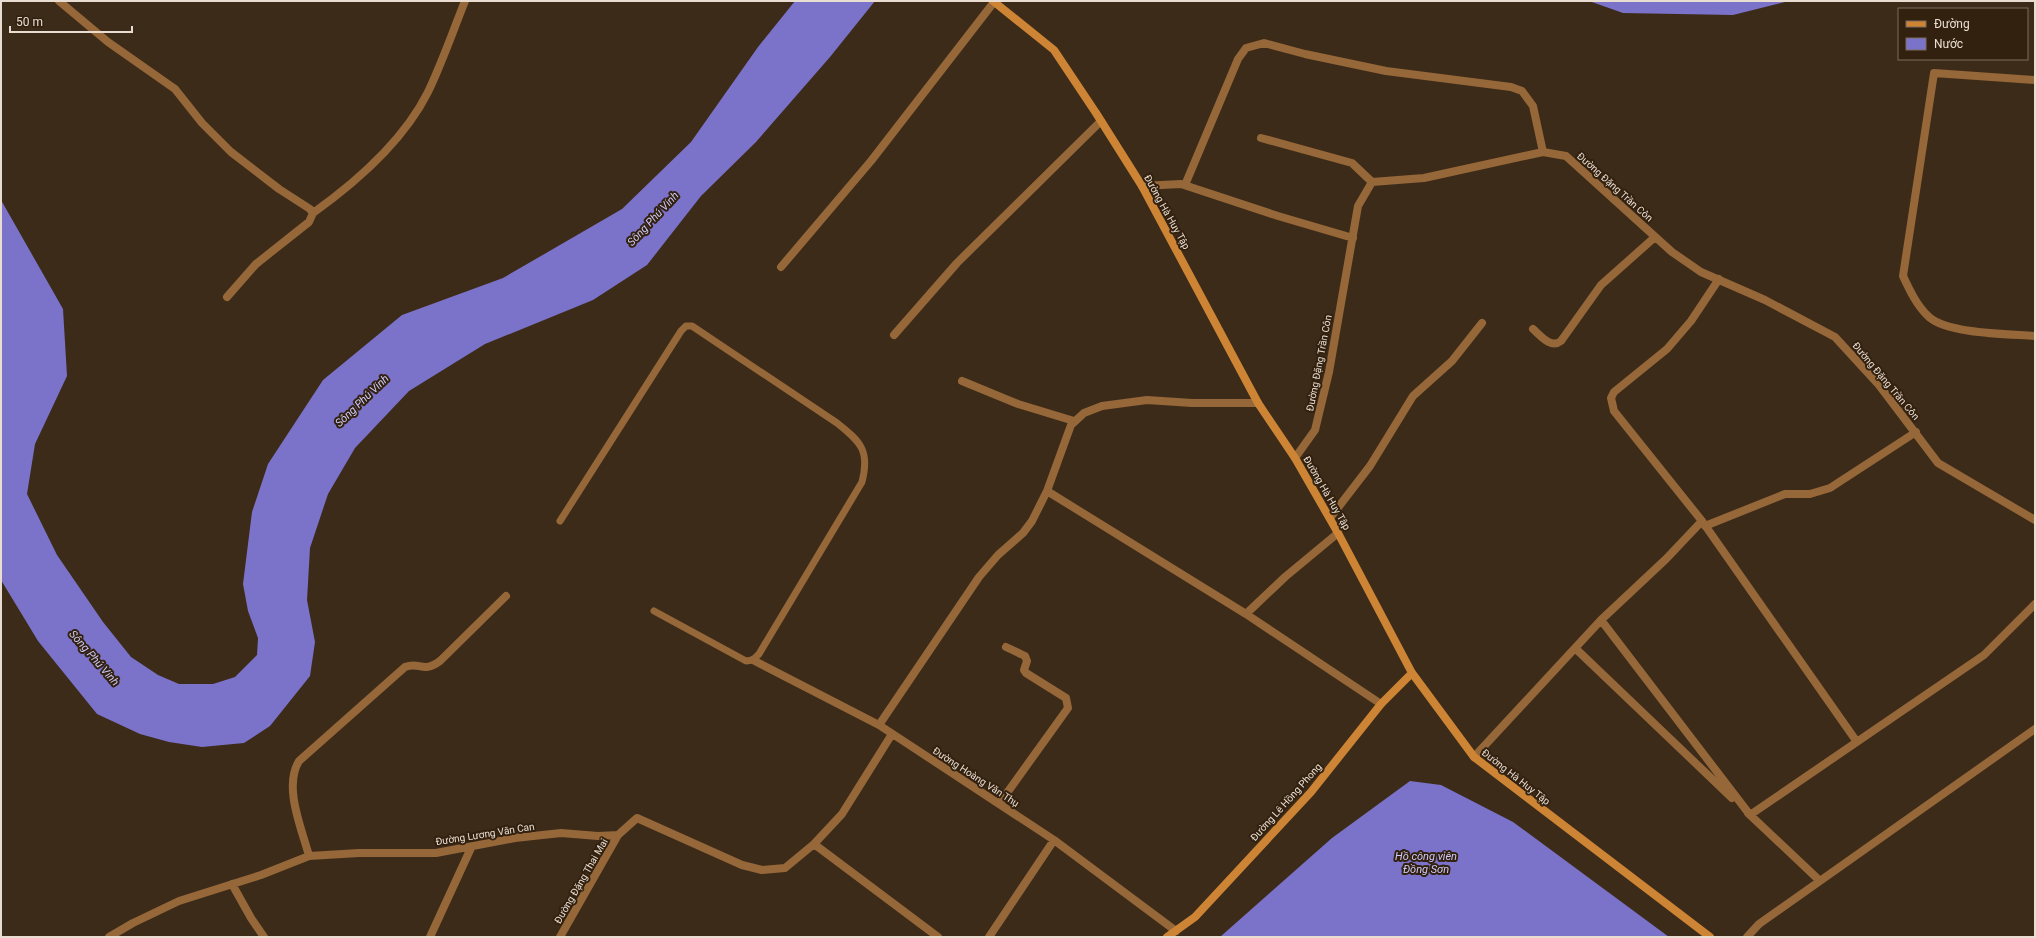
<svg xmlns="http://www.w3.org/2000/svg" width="2036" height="938" viewBox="0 0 2036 938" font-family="Roboto,sans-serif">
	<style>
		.water { fill: #7b72c9 }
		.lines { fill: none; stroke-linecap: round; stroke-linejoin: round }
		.service { stroke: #956739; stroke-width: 7 }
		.minor { stroke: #956739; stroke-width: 8 }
		.secondary { stroke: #cd8535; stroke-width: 8 }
		.labels { text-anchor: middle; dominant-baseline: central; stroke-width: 4; stroke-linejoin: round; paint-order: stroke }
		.street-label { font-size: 10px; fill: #e9ddd2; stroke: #33210f }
		.water-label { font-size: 11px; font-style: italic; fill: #ceccfb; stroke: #33210f }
	</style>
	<rect width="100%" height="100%" fill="#3d2b19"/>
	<path class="water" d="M 795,1 L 875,1 L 830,57 L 756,142 L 701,196 L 647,265 L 593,300 L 485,344 L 409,391 L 355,448 L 328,494 L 310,548 L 307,600 L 315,642 L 310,676 L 270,726 L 244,743 L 202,747 L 169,742 L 140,734 L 97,714 L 38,641 L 1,580 L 1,200 L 63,309 L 67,376 L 35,444 L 27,494 L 57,555 L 103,622 L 131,657 L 158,675 L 179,684 L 213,684 L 235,677 L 257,655 L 258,638 L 248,611 L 243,584 L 252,512 L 268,464 L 323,380 L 402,315 L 503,278 L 622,209 L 691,142 L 758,47 Z
		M 1589,1 L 1789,1 L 1733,15 L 1623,13 Z
		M 1410,781 L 1441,785 L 1513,822 L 1669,937 L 1220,937 L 1332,838 Z"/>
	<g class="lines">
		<path class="service" d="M 560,521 L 681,331 L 686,326 L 692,326 L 837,423 C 861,442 870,451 862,482 L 759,654 L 753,660 L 746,661 L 654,611"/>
		<path class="minor" d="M 59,1 L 108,42 L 175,89 L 202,123 L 231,152 L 279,189 L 310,209 L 313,213 L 309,222 L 256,264 L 227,297
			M 2035,80 L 1934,73 L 1903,276 C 1910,291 1917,306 1929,317 C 1948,334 2009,334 2035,336
			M 1261,138 L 1352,163 L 1372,182
			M 1185,185 L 1238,59 L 1246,48 L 1264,43 L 1305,54 L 1386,71 L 1511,87 L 1522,91 L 1533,106 L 1543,152
			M 1142,186 L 1181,184 L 1278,216 L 1353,238
			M 313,213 C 355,183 404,140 428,92 C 442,63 453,31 465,1
			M 781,267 L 871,161 L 994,2
			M 1719,279 L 1691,321 L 1667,349 L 1614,392 L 1611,398 L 1614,411 L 1702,521 L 1857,742
			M 1533,329 C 1541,336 1551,349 1561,341 L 1601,285 L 1655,237
			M 894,335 L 957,263 L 1101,121
			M 962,381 L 1018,404 L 1074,421
			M 1295,458 L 1315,430 L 1329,372 L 1358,206 L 1372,182 L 1424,178 L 1543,152 L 1566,156 L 1672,252 L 1701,272 L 1765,300 L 1835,337 L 1879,385 L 1938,463 L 2035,520
			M 1047,491 L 1246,614 L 1381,704
			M 1330,518 L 1370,466 L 1413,396 L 1452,361 L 1482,323
			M 1705,526 L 1785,494 L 1810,494 L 1830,488 L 1916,432
			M 1246,614 L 1285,577 L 1338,533
			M 1601,620 L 1750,815 L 1984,655 L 2035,604
			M 1575,648 L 1732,798
			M 753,660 L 879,725 L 1054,840 L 1176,931
			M 879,725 L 979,577 L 998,555 L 1023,533 L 1032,521 L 1047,491 L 1071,425 L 1084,413 L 1102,406 L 1147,400 L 1192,403 L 1258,403
			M 1474,757 L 1601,620 L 1666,559 L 1702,521
			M 999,804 L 1068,708 L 1066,698 L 1026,673 L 1024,670 L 1027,661 L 1025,656 L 1006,647
			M 1748,813 L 1820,881
			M 814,844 L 938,937
			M 309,856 C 302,829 283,787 299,761 L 405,667 C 420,661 422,674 440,661 L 506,596
			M 232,884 L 251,918 L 264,937
			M 109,937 L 133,923 L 179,901 L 261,875 L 309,856 L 359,853 L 436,853 L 515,838 L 561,833 L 598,836 L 618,835
			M 430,937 L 471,848
			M 560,937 L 618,835 L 637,818 L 742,865 L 762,870 L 785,868 L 814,844 L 842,814 L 892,734
			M 989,937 L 1054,840
			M 1747,937 L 1759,924 L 2035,729"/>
		<path class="secondary" d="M 993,1 L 1054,50 L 1096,113 L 1142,186 L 1258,403 L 1295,458 L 1338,533 L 1412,673 L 1474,757 L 1710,937
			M 1167,937 L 1195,917 L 1311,792 L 1381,704 L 1412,673"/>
	</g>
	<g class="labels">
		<g class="street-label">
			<text transform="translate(1615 187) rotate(42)">Đường Đặng Trần Côn</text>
			<text transform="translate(1167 212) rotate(61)">Đường Hà Huy Tập</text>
			<text transform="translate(1319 363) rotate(-79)">Đường Đặng Trần Côn</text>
			<text transform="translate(1886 381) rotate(50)">Đường Đặng Trần Côn</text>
			<text transform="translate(1327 493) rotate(60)">Đường Hà Huy Tập</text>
			<text transform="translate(976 777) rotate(33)">Đường Hoàng Văn Thụ</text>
			<text transform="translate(1516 777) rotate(38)">Đường Hà Huy Tập</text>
			<text transform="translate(1286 802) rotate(-48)">Đường Lê Hồng Phong</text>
			<text transform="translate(485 834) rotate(-9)">Đường Lương Văn Can</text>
			<text transform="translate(581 881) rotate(-60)">Đường Đặng Thai Mai</text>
		</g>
		<g class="water-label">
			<text transform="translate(653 219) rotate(-47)">Sông Phú Vinh</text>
			<text transform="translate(362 401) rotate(-44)">Sông Phú Vinh</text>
			<text transform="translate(94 658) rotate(49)">Sông Phú Vinh</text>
			<text x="1426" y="856">Hồ công viên<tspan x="1426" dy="13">Đồng Sơn</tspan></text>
		</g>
	</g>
	<rect width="2036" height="938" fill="none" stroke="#e9ddd2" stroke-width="4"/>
	<rect x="1898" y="8" width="130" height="52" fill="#33210f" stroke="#7c6c5d"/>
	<rect x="1906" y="21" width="20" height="6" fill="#cd8535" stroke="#7c6c5d"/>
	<text x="1934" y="28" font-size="12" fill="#e9ddd2">Đường</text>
	<rect x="1906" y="38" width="20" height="12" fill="#7b72c9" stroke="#7c6c5d"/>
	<text x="1934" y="48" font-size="12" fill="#e9ddd2">Nước</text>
	<path d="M10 26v6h122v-6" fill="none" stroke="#e9ddd2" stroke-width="2"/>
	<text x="16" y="26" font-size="12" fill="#e9ddd2" stroke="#33210f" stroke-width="3" paint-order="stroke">50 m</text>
</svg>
